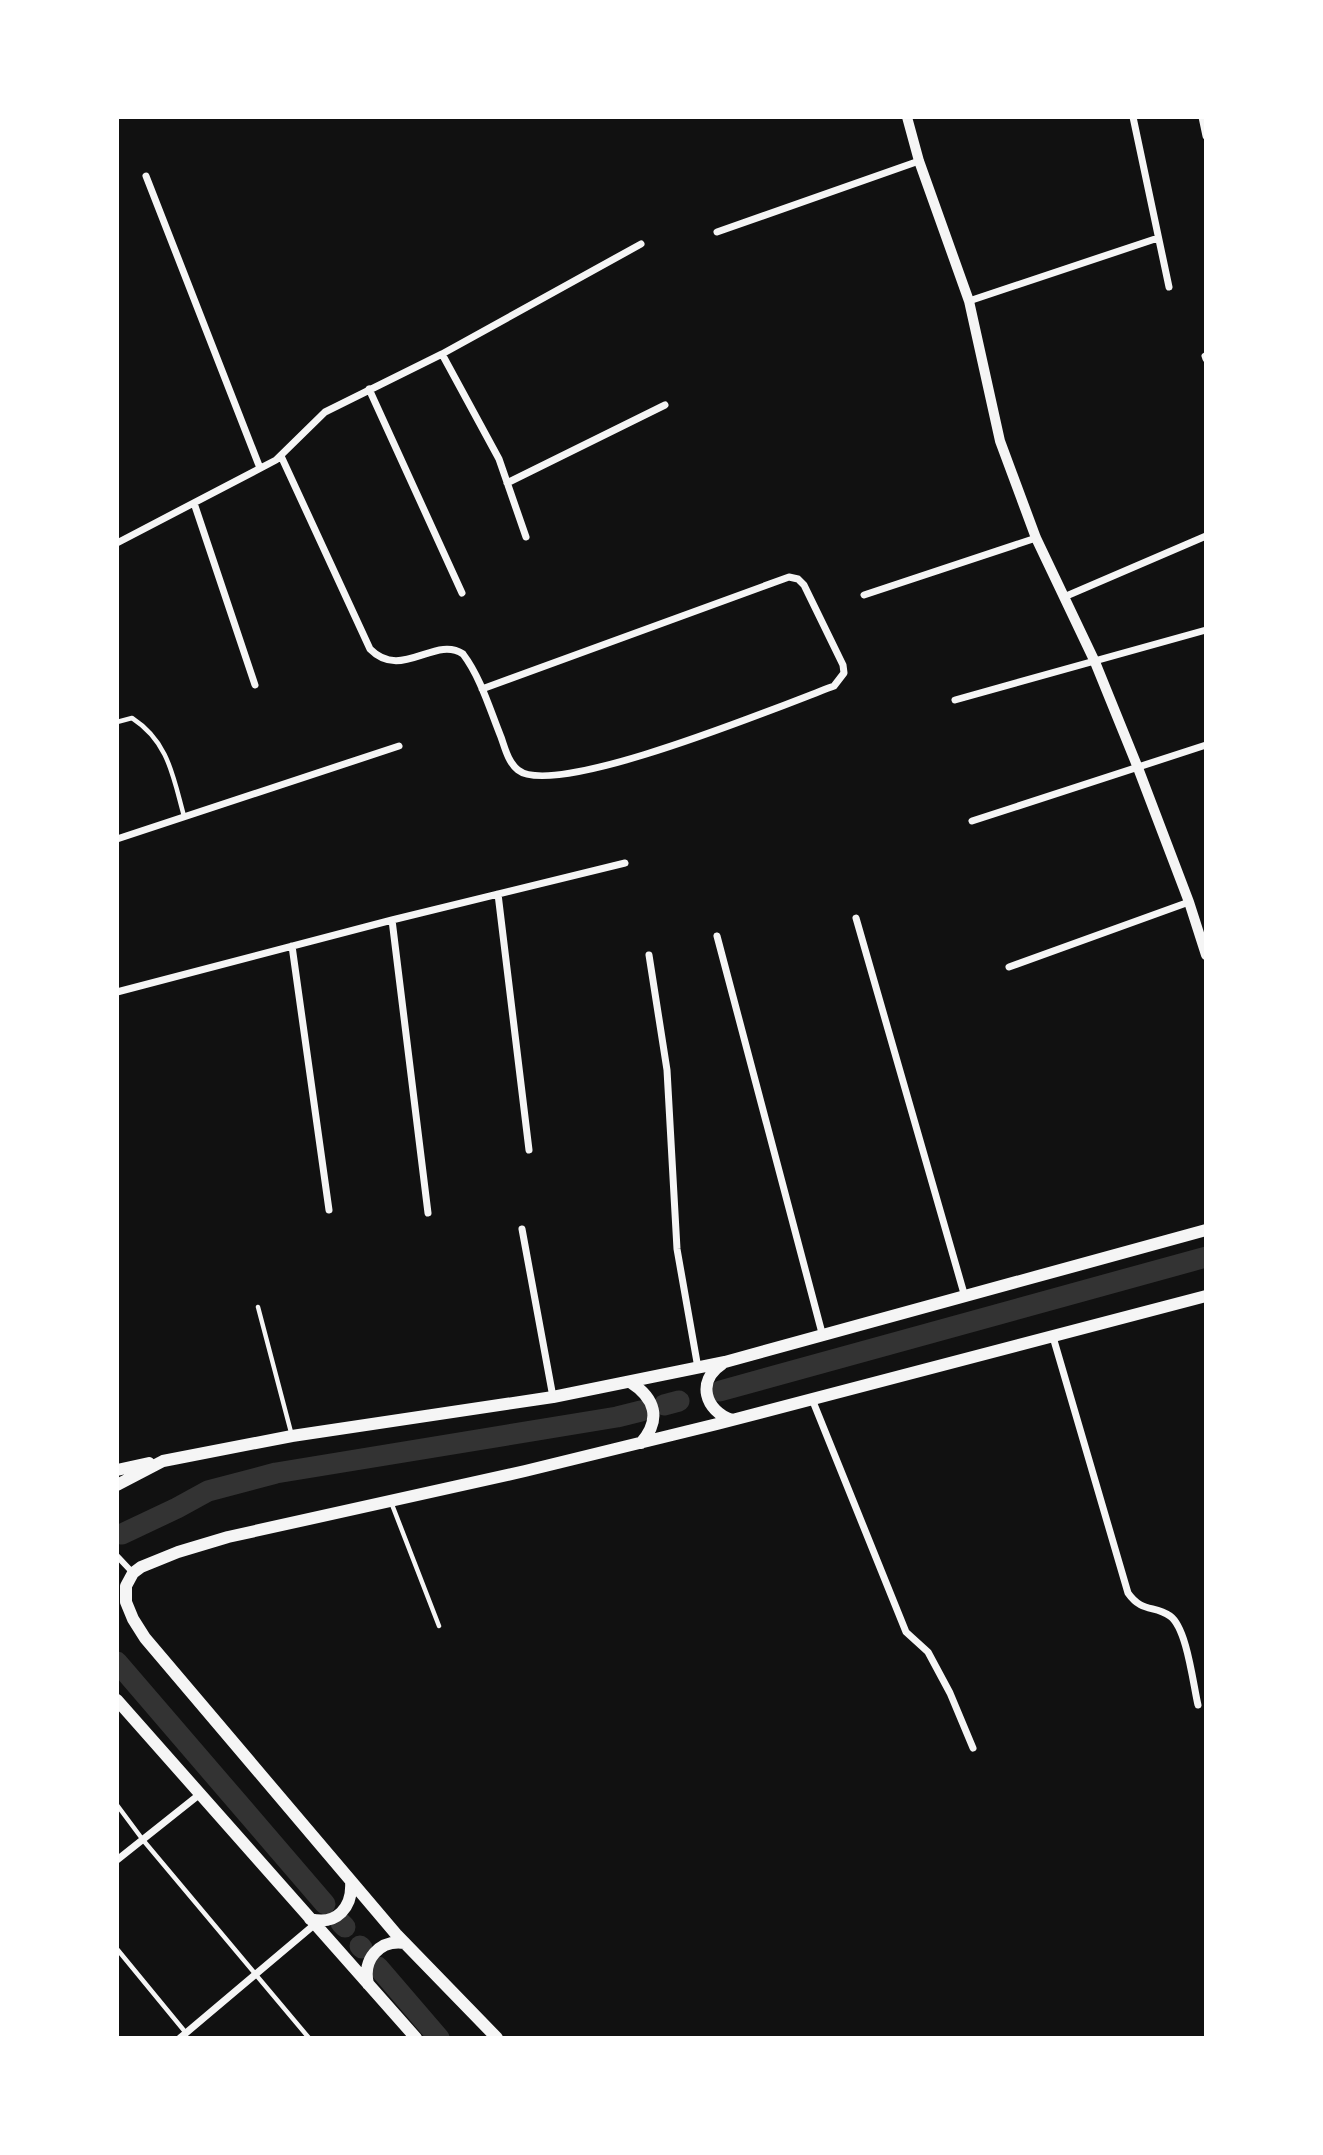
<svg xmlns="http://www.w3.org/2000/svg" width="1323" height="2155" viewBox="0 0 1323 2155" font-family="'Public Sans',sans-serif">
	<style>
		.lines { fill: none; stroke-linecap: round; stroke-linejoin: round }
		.canal { stroke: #333; stroke-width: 21 }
		.service { stroke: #f5f5f5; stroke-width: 4.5 }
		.pedestrian { stroke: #f5f5f5; stroke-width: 6 }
		.minor { stroke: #f5f5f5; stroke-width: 7 }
		.tertiary { stroke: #f5f5f5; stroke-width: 10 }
		.secondary { stroke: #f5f5f5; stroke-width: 12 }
	</style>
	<rect width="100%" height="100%" fill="#111"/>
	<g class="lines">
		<path class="canal" d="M 720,1391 L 1206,1257
			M 664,1405 L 679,1401
			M 122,1534 L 177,1508 L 208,1491 L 276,1473 L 617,1417 L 641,1411
			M 117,1662 L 325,1904
			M 341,1923 L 345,1927
			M 360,1946 L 362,1948
			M 378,1967 L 439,2038"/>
		<path class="service" d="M 117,722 L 132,718 C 169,742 173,777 184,816
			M 258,1307 L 292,1436
			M 391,1502 L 439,1626
			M 117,1805 L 143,1840 L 309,2038
			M 117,1949 L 186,2033"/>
		<path class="pedestrian" d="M 117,1556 L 133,1573"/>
		<path class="minor" d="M 1133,117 L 1169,287
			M 1202,117 L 1206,136
			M 146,176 L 260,468
			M 717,232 L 919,161
			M 969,301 L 1158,238
			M 442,354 L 499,459 L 526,537
			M 1205,356 L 1206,359
			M 369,389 L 462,593
			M 281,456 L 370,649 C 401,681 435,635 463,654 C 481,678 490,710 501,737 C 505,748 508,762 518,770 C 555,800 785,704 834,686 L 844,673 L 843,665 L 804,585 L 798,579 L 789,577 L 482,689
			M 507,483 L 665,405
			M 194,503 L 255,685
			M 117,543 L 276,460 L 325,412 L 442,354 L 641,244
			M 864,595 L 1036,538
			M 1064,597 L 1206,536
			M 955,700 L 1206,630
			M 972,821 L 1206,745
			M 117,839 L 399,746
			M 498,894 L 529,1150
			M 856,918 L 965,1297
			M 392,920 L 428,1213
			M 717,936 L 822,1333
			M 292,946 L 329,1210
			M 649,955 L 667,1070 L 677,1249 L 698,1368
			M 1009,967 L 1189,902
			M 117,992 L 392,920 L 625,863
			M 522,1229 L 553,1397
			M 1053,1337 L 1128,1593 C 1142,1613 1154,1605 1170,1616 C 1187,1628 1193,1684 1198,1705
			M 812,1399 L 906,1632 L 928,1652 L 950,1693 L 973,1748
			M 117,1860 L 200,1794
			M 180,2038 L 314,1925"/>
		<path class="tertiary" d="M 907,117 L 919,161 L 969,301 L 1000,441 L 1036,538 L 1095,662 L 1138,768 L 1189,902 L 1206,955"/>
		<path class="secondary" d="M 722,1364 C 696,1381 705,1411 732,1420
			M 630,1382 C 655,1398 662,1419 641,1443
			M 117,1470 L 149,1463
			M 117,1485 L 163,1461 L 292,1436 L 553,1397 L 725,1362 L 1206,1230
			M 117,1700 L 416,2038
			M 310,1919 C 337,1926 353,1907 351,1881
			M 368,1984 C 362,1960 379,1939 405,1943
			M 497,2038 L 396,1934 L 145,1638 L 133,1619 L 126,1602 L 126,1586 L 133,1573 L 141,1567 L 178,1552 L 228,1537 L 525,1471 L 717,1424 L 1206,1296"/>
	</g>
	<rect width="1323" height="2155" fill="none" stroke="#ffffff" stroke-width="238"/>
</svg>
